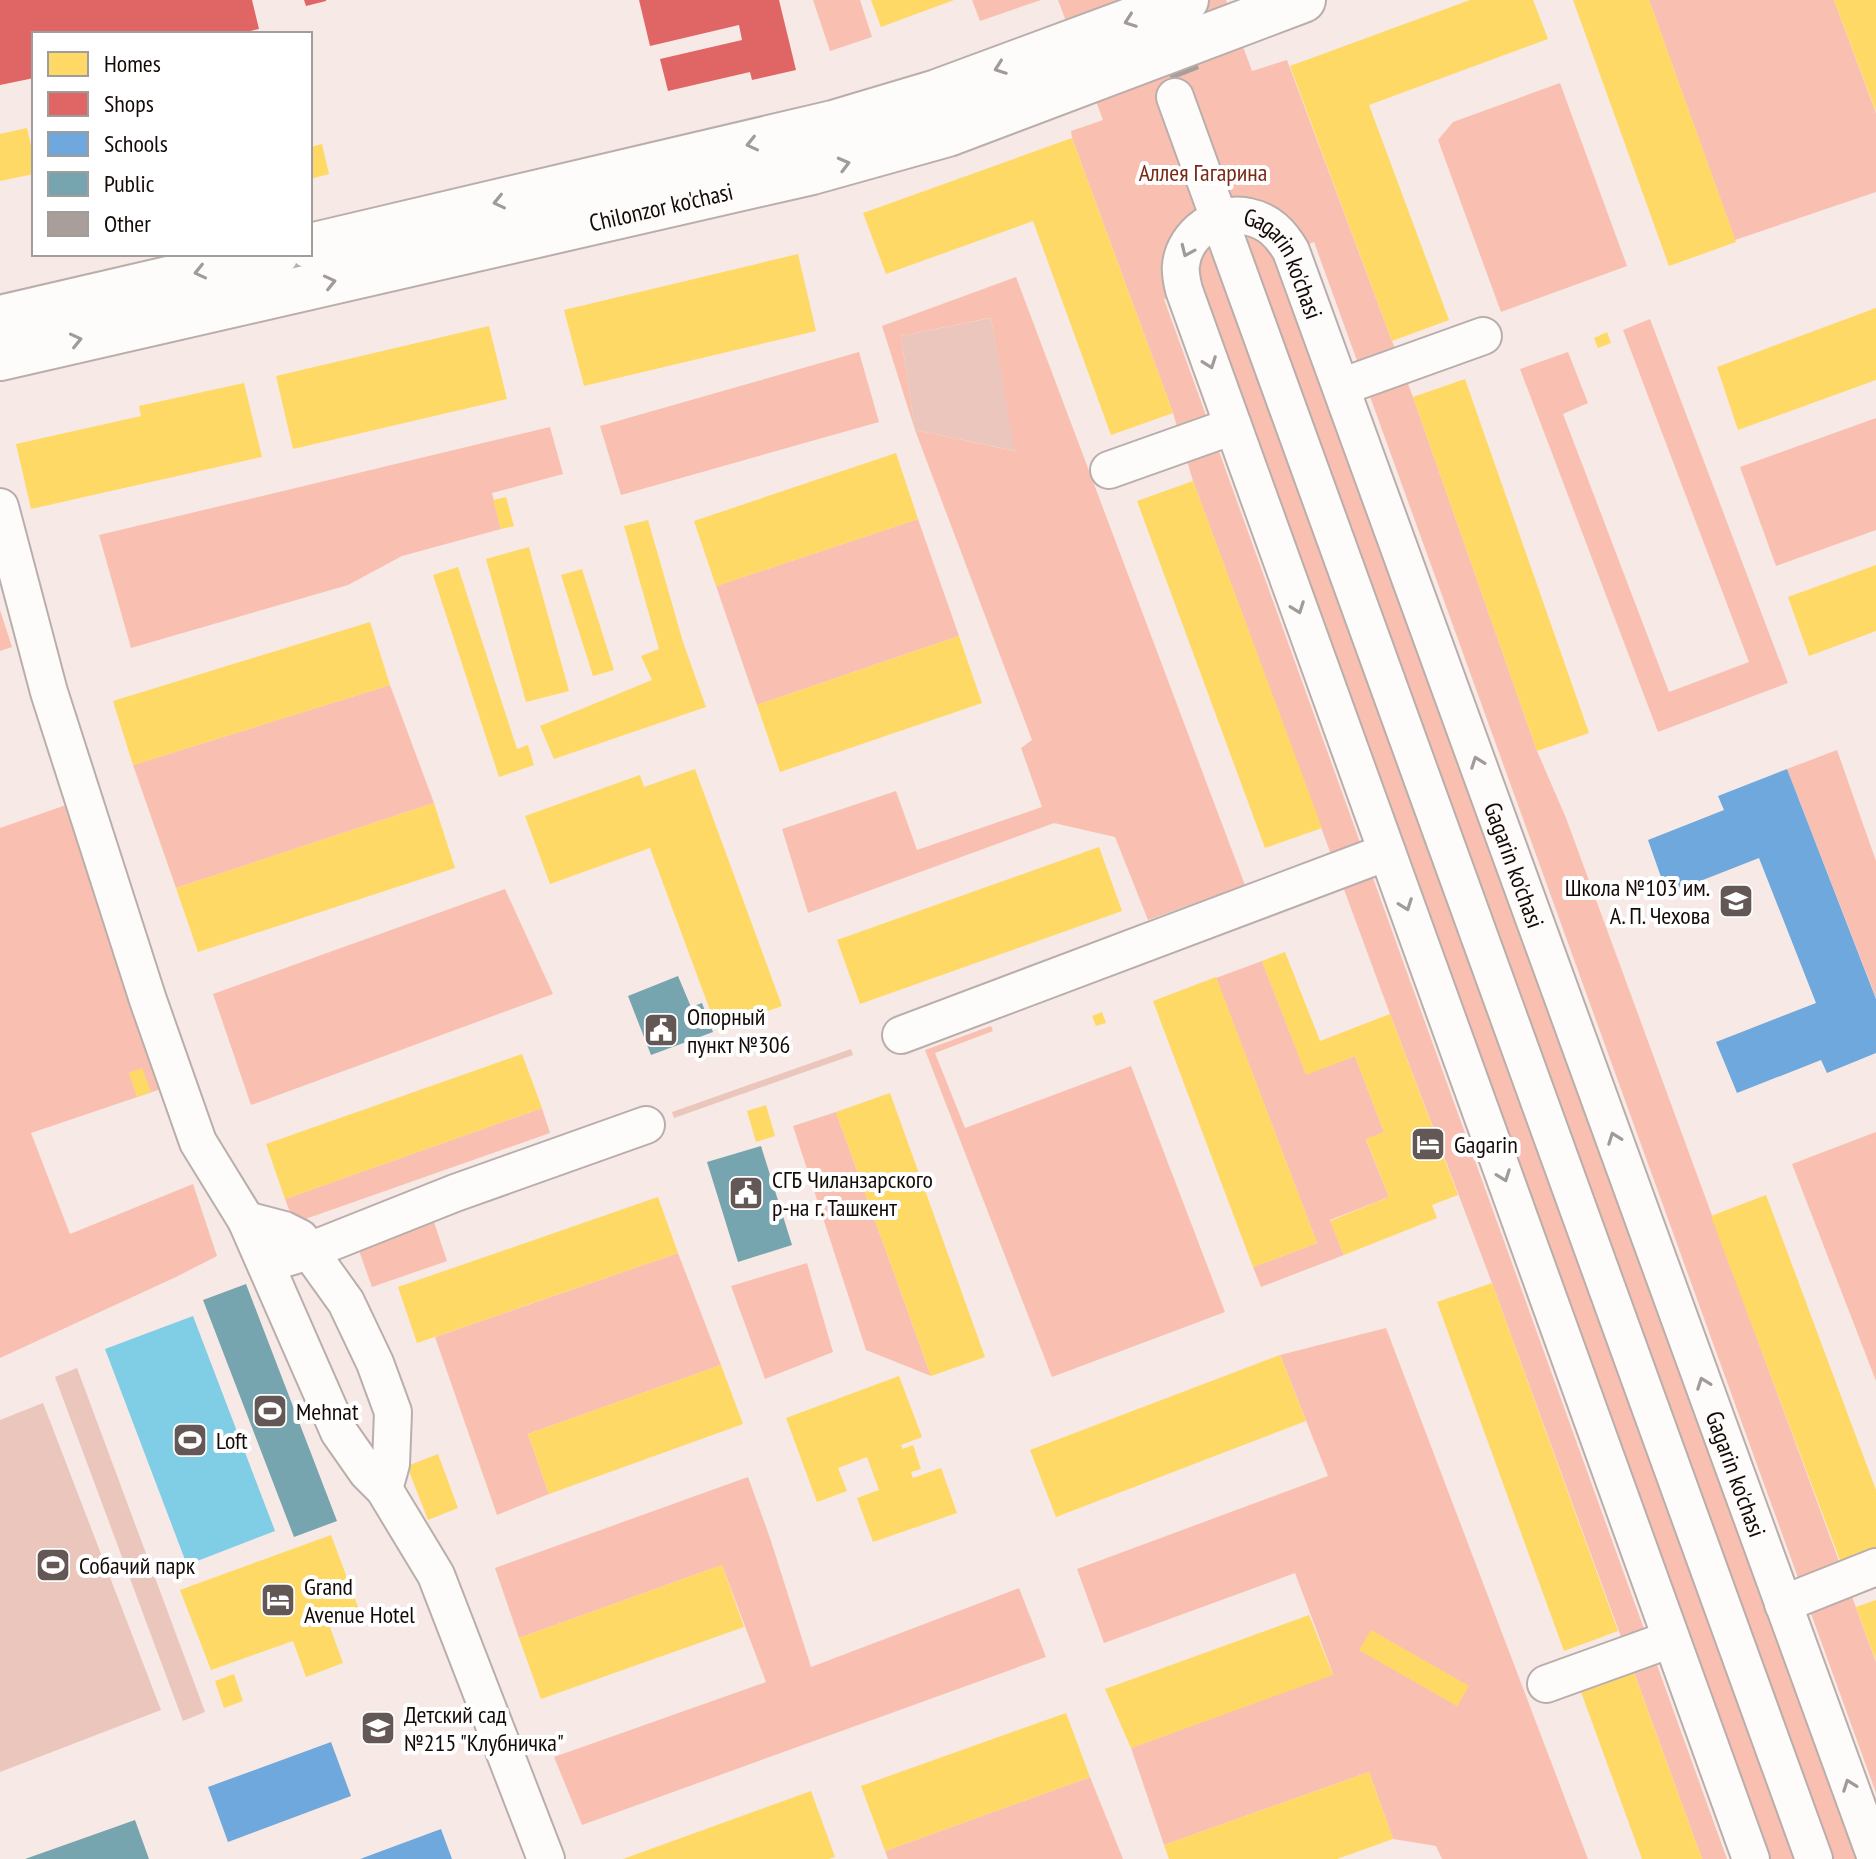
<svg xmlns="http://www.w3.org/2000/svg" width="1876" height="1859" viewBox="0 0 1876 1859" font-family="'PT Sans Narrow',sans-serif">
	<style>
		.green { fill: #ebc6bc }
		.forest { fill: #f9c0b1; fill-rule: evenodd }
		.water { fill: #80cde6 }
		.homes { fill: #ffd966 }
		.shops { fill: #e06666 }
		.schools { fill: #6fa8dc }
		.public { fill: #76a5af }
		.building { fill: #a99e9a }
		.lines { fill: none; stroke-linecap: round; stroke-linejoin: round }
		.street-casing { stroke: #baaeab; stroke-width: 40 }
		.secondary-casing { stroke: #baaeab; stroke-width: 48 }
		.street { stroke: #fefcfb; stroke-width: 36 }
		.secondary { stroke: #fefcfb; stroke-width: 44 }
		.oneway { stroke: #a09b99 }
		.labels { text-anchor: middle; dominant-baseline: central; stroke-width: 8; stroke-linejoin: round; paint-order: stroke }
		.park-label { font-size: 24px; fill: #792915; stroke: #fff }
		.street-label { font-size: 24px; fill: #140a07; stroke: #fff }
		.poi-label { font-size: 24px; fill: #140a07; stroke: #fff; text-anchor: start }
	</style>
	<rect width="100%" height="100%" fill="#f7e9e5"/>
	<path class="green" d="M 991,318 L 1016,451 L 915,430 L 901,336 Z
		M 851,1049 L 853,1055 L 674,1118 L 672,1112 Z
		M 77,1368 L 205,1712 L 183,1721 L 55,1377 Z
		M 43,1403 L 161,1710 L 0,1772 L 0,1420 Z"/>
	<path class="forest" d="M 813,0 L 860,0 L 872,37 L 830,51 Z
		M 972,0 L 1041,0 L 980,21 Z
		M 1058,0 L 1226,0 L 1252,71 L 1287,60 L 1413,397 L 1537,751 L 1566,818 L 1876,1662 L 1876,1793 L 1314,242 L 1277,256 L 1858,1859 L 1769,1859 L 1197,286 L 1164,299 L 1727,1859 L 1702,1859 L 1492,1283 L 1390,1014 L 1193,481 L 1173,413 L 1072,138 L 1071,131 L 1103,120 Z
		M 1649,0 L 1834,0 L 1876,113 L 1876,192 L 1735,240 Z
		M 1560,83 L 1627,266 L 1501,312 L 1438,140 L 1453,122 Z
		M 1016,277 L 1245,885 L 1148,920 L 1115,837 L 1054,823 L 808,913 L 782,829 L 896,791 L 917,850 L 1042,807 L 1021,748 L 1032,740 L 915,430 L 882,326 ZM 990,318 L 991,318 L 1015,451 L 915,430 L 901,336 Z
		M 1650,319 L 1788,683 L 1658,732 L 1520,369 L 1568,352 L 1588,403 L 1563,414 L 1669,692 L 1749,662 L 1623,330 Z
		M 859,352 L 879,422 L 621,495 L 600,426 Z
		M 1876,418 L 1876,530 L 1776,566 L 1740,467 Z
		M 550,427 L 563,474 L 492,493 L 501,529 L 402,556 L 348,585 L 131,648 L 99,535 Z
		M 918,519 L 959,636 L 757,705 L 716,586 Z
		M 0,610 L 12,647 L 0,651 Z
		M 390,685 L 434,803 L 176,888 L 133,765 Z
		M 1837,750 L 1876,861 L 1876,998 L 1787,769 Z
		M 69,804 L 161,1089 L 31,1133 L 70,1234 L 193,1184 L 217,1256 L 176,1277 L 0,1358 L 0,828 Z
		M 505,889 L 553,994 L 251,1105 L 213,994 Z
		M 1262,961 L 1306,1074 L 1355,1056 L 1384,1132 L 1366,1140 L 1389,1197 L 1330,1220 L 1344,1255 L 1261,1287 L 1253,1267 L 1317,1243 L 1216,978 Z
		M 991,1026 L 993,1031 L 935,1053 L 965,1128 L 1131,1066 L 1225,1312 L 1052,1377 L 925,1050 Z
		M 542,1108 L 550,1133 L 294,1223 L 285,1199 Z
		M 836,1112 L 931,1376 L 866,1350 L 793,1126 Z
		M 1876,1132 L 1876,1381 L 1792,1164 Z
		M 434,1222 L 447,1261 L 372,1287 L 358,1248 Z
		M 678,1253 L 721,1365 L 528,1434 L 549,1494 L 497,1515 L 435,1337 Z
		M 807,1263 L 833,1352 L 765,1379 L 731,1286 Z
		M 1386,1328 L 1588,1859 L 1442,1859 L 1436,1846 L 1393,1839 L 1369,1772 L 1164,1845 L 1131,1748 L 1333,1674 L 1295,1573 L 1104,1643 L 1077,1569 L 1328,1476 L 1280,1355 Z
		M 748,1477 L 770,1538 L 811,1667 L 1019,1588 L 1046,1657 L 582,1825 L 554,1757 L 766,1682 L 722,1565 L 519,1638 L 495,1568 Z
		M 1090,1777 L 1123,1859 L 888,1859 L 885,1851 Z"/>
	<path class="water" d="M 193,1316 L 275,1531 L 187,1565 L 105,1349 Z"/>
	<path class="homes" d="M 871,0 L 954,0 L 881,27 Z
		M 1470,0 L 1533,0 L 1548,39 L 1369,105 L 1449,320 L 1392,341 L 1290,66 Z
		M 1573,0 L 1649,0 L 1736,242 L 1669,266 Z
		M 1834,0 L 1876,0 L 1876,112 Z
		M 27,128 L 34,159 L 34,174 L 0,181 L 0,134 Z
		M 1072,138 L 1173,413 L 1111,435 L 1033,221 L 886,274 L 863,213 Z
		M 322,144 L 329,174 L 310,179 L 310,147 Z
		M 798,254 L 816,331 L 584,386 L 564,310 Z
		M 1876,308 L 1876,380 L 1738,430 L 1717,367 Z
		M 489,326 L 507,399 L 293,449 L 276,376 Z
		M 1607,332 L 1611,343 L 1598,348 L 1594,338 Z
		M 1465,379 L 1589,733 L 1537,751 L 1413,397 Z
		M 244,383 L 262,457 L 31,509 L 16,444 L 141,416 L 139,406 Z
		M 896,453 L 918,519 L 716,586 L 694,521 Z
		M 1193,481 L 1322,828 L 1265,848 L 1137,501 Z
		M 506,497 L 514,526 L 501,529 L 493,500 Z
		M 648,520 L 683,642 L 706,707 L 554,759 L 540,726 L 652,680 L 641,656 L 659,649 L 624,526 Z
		M 529,547 L 569,691 L 526,702 L 486,559 Z
		M 1876,565 L 1876,631 L 1809,656 L 1788,597 Z
		M 458,567 L 517,749 L 528,745 L 534,765 L 499,777 L 433,575 Z
		M 582,569 L 614,670 L 593,676 L 561,575 Z
		M 370,622 L 390,685 L 133,765 L 113,701 Z
		M 959,636 L 982,703 L 780,772 L 757,705 Z
		M 695,769 L 782,1006 L 717,1029 L 650,848 L 550,884 L 525,816 L 640,775 L 644,787 Z
		M 434,803 L 455,868 L 198,952 L 176,888 Z
		M 1099,847 L 1122,911 L 860,1004 L 837,940 Z
		M 1285,952 L 1320,1041 L 1390,1014 L 1458,1195 L 1432,1205 L 1437,1218 L 1344,1255 L 1330,1221 L 1389,1197 L 1366,1139 L 1384,1132 L 1355,1056 L 1306,1075 L 1262,961 Z
		M 1216,977 L 1317,1243 L 1253,1267 L 1153,1001 Z
		M 1102,1012 L 1106,1023 L 1096,1026 L 1092,1016 Z
		M 522,1054 L 542,1108 L 285,1199 L 266,1144 Z
		M 142,1068 L 151,1092 L 137,1097 L 129,1073 Z
		M 890,1093 L 985,1357 L 931,1376 L 836,1112 Z
		M 766,1105 L 775,1136 L 756,1142 L 747,1111 Z
		M 1766,1195 L 1876,1490 L 1876,1551 L 1841,1563 L 1711,1216 Z
		M 658,1197 L 678,1253 L 417,1343 L 398,1287 Z
		M 1492,1283 L 1618,1631 L 1564,1651 L 1437,1302 Z
		M 1280,1355 L 1306,1421 L 1056,1517 L 1030,1450 Z
		M 721,1365 L 743,1424 L 549,1494 L 528,1434 Z
		M 899,1376 L 922,1437 L 901,1445 L 903,1449 L 913,1445 L 921,1469 L 911,1472 L 913,1478 L 941,1468 L 957,1513 L 873,1542 L 857,1498 L 879,1490 L 867,1457 L 838,1468 L 847,1491 L 817,1502 L 786,1418 Z
		M 438,1454 L 458,1508 L 428,1520 L 407,1466 Z
		M 331,1535 L 361,1615 L 330,1627 L 343,1663 L 306,1677 L 293,1641 L 211,1670 L 180,1590 Z
		M 722,1565 L 744,1627 L 541,1699 L 519,1638 Z
		M 1876,1600 L 1876,1661 L 1856,1607 Z
		M 1309,1615 L 1333,1675 L 1131,1748 L 1105,1689 Z
		M 1371,1630 L 1469,1686 L 1457,1706 L 1359,1650 Z
		M 1634,1673 L 1702,1859 L 1642,1859 L 1581,1692 Z
		M 234,1674 L 243,1701 L 224,1708 L 215,1681 Z
		M 1066,1713 L 1090,1777 L 885,1851 L 861,1786 Z
		M 1369,1772 L 1393,1839 L 1337,1859 L 1169,1859 L 1164,1845 Z
		M 811,1791 L 835,1857 L 829,1859 L 623,1859 Z"/>
	<path class="shops" d="M 0,0 L 252,0 L 259,29 L 236,34 L 34,34 L 34,78 L 0,85 Z
		M 304,0 L 326,0 L 326,1 L 306,6 Z
		M 639,0 L 779,0 L 796,70 L 752,80 L 750,72 L 668,91 L 660,59 L 742,40 L 739,25 L 650,46 Z"/>
	<path class="schools" d="M 1787,769 L 1876,999 L 1876,1053 L 1827,1073 L 1821,1060 L 1737,1093 L 1716,1042 L 1816,1003 L 1759,858 L 1667,894 L 1648,840 L 1724,810 L 1718,796 Z
		M 331,1742 L 351,1796 L 228,1842 L 208,1787 Z
		M 441,1829 L 452,1859 L 360,1859 Z"/>
	<path class="public" d="M 678,976 L 691,1007 L 702,1003 L 713,1032 L 651,1055 L 628,996 Z
		M 761,1146 L 792,1245 L 738,1262 L 707,1162 Z
		M 246,1284 L 337,1521 L 294,1537 L 203,1300 Z
		M 135,1820 L 149,1859 L 25,1859 Z"/>
	<path class="building" d="M 1196,59 L 1199,69 L 1171,80 L 1168,70 Z"/>
	<g class="lines">
		<g class="street-casing">
			<g id="street">
				<path d="M 1175,97 L 1814,1859"/>
				<path d="M 1341,387 L 1483,336"/>
				<path d="M 1109,470 L 1233,426"/>
				<path d="M 0,507 L 49,692 L 148,1000 L 198,1142 L 246,1220 L 339,1432 L 367,1472 L 384,1489 L 436,1575 L 546,1859"/>
				<path d="M 901,1035 L 1387,852"/>
				<path d="M 246,1220 L 284,1230 L 300,1238 L 346,1302 L 375,1363 L 393,1412 L 391,1464 L 384,1489"/>
				<path d="M 266,1264 L 309,1251 L 455,1193 L 646,1125"/>
				<path d="M 1783,1604 L 1876,1567"/>
				<path d="M 1546,1684 L 1671,1639"/>
				<path id="s1" d="M 1751,1859 L 1184,290 C 1182,282 1180,273 1181,265 C 1184,234 1219,209 1249,217 C 1269,221 1281,234 1291,251 L 1876,1858"/>
			</g>
		</g>
		<g class="secondary-casing">
			<g id="secondary">
				<path d="M 310,246 L 833,123 L 937,92 L 1186,0"/>
				<path d="M 0,318 L 276,254"/>
				<path id="s2" d="M 0,358 L 812,172 L 948,134 L 1303,0"/>
			</g>
		</g>
		<use href="#street" class="street"/>
		<use href="#secondary" class="secondary"/>
	</g>
	<defs><path id="oneway-chevron" d="M-2-3.5L2.5 0L-2 3.5" fill="none" stroke-width="1.6" stroke-linecap="round" stroke-linejoin="round" transform="scale(2)"/></defs>
	<g class="oneway">
		<use href="#oneway-chevron" transform="translate(1130 21) rotate(160)"/>
		<use href="#oneway-chevron" transform="translate(1000 68) rotate(160)"/>
		<use href="#oneway-chevron" transform="translate(752 144) rotate(167)"/>
		<use href="#oneway-chevron" transform="translate(844 164) rotate(-15)"/>
		<use href="#oneway-chevron" transform="translate(499 202) rotate(167)"/>
		<use href="#oneway-chevron" transform="translate(1187 251) rotate(114)"/>
		<use href="#oneway-chevron" transform="translate(200 272) rotate(167)"/>
		<use href="#oneway-chevron" transform="translate(330 282) rotate(-13)"/>
		<use href="#oneway-chevron" transform="translate(76 340) rotate(-13)"/>
		<use href="#oneway-chevron" transform="translate(1210 363) rotate(70)"/>
		<use href="#oneway-chevron" transform="translate(1298 608) rotate(70)"/>
		<use href="#oneway-chevron" transform="translate(1477 762) rotate(-110)"/>
		<use href="#oneway-chevron" transform="translate(1406 905) rotate(70)"/>
		<use href="#oneway-chevron" transform="translate(1614 1138) rotate(-110)"/>
		<use href="#oneway-chevron" transform="translate(1504 1176) rotate(70)"/>
		<use href="#oneway-chevron" transform="translate(1703 1383) rotate(-110)"/>
		<use href="#oneway-chevron" transform="translate(1849 1785) rotate(-110)"/>
	</g>
	<defs>
		<g id="school-square" transform="scale(1.8)"><rect x="-9" y="-9" width="18" height="18" rx="4" fill="#635855" stroke="#fff"/><path d="M0-5L7-2L0 1L-7-2ZM-4 1L0 2.5L4 1V4Q0 6-4 4Z" fill="#fff"/></g>
		<g id="civic-square" transform="scale(1.8)"><rect x="-9" y="-9" width="18" height="18" rx="4" fill="#635855" stroke="#fff"/><path d="M-.6-6.5H3V-4.5H.6V-3L4-1V1h2V6H-6V1h2V-1L-.6-3ZM-1.2 2.5V6h2.4V2.5Z" fill="#fff"/></g>
		<g id="hotel-square" transform="scale(1.8)"><rect x="-9" y="-9" width="18" height="18" rx="4" fill="#635855" stroke="#fff"/><path d="M-6-4.5h1.5V1H6V5H4.5V3h-9V5H-6ZM-4 0a1.8 1.8 0 1 1 3.6 0ZM.5 0V-2.5h3Q6-2.5 6 0Z" fill="#fff"/></g>
		<g id="stadium-square" transform="scale(1.8)"><rect x="-9" y="-9" width="18" height="18" rx="4" fill="#635855" stroke="#fff"/><path d="M0-5a6.5 5 0 1 0 0 10a6.5 5 0 1 0 0-10ZM-3.5-1.8h7v3.6h-7Z" fill="#fff"/></g>
	</defs>
	<g fill-rule="evenodd">
		<use href="#school-square" x="1736" y="901"/>
		<use href="#civic-square" x="661" y="1030"/>
		<use href="#hotel-square" x="1428" y="1144"/>
		<use href="#civic-square" x="746" y="1193"/>
		<use href="#stadium-square" x="270" y="1411"/>
		<use href="#stadium-square" x="190" y="1440"/>
		<use href="#stadium-square" x="53" y="1565"/>
		<use href="#hotel-square" x="278" y="1600"/>
		<use href="#school-square" x="378" y="1728"/>
	</g>
	<g class="labels">
		<g class="park-label">
			<text x="1203" y="172">Аллея Гагарина</text>
		</g>
		<g class="street-label">
			<text stroke="none"><textPath href="#s2" startOffset="678">Chilonzor ko'chasi</textPath></text>
			<text stroke="none"><textPath href="#s1" startOffset="1848">Gagarin ko'chasi</textPath></text>
			<text stroke="none"><textPath href="#s1" startOffset="2496">Gagarin ko'chasi</textPath></text>
			<text stroke="none"><textPath href="#s1" startOffset="3144">Gagarin ko'chasi</textPath></text>
		</g>
		<g class="poi-label">
			<text x="1710" y="887" text-anchor="end">Школа №103 им.<tspan x="1710" dy="28">А. П. Чехова</tspan></text>
			<text x="687" y="1016">Опорный<tspan x="687" dy="28">пункт №306</tspan></text>
			<text x="1454" y="1144">Gagarin</text>
			<text x="772" y="1179">СГБ Чиланзарского<tspan x="772" dy="28">р-на г. Ташкент</tspan></text>
			<text x="296" y="1411">Mehnat</text>
			<text x="216" y="1440">Loft</text>
			<text x="79" y="1565">Собачий парк</text>
			<text x="304" y="1586">Grand<tspan x="304" dy="28">Avenue Hotel</tspan></text>
			<text x="404" y="1714">Детский сад<tspan x="404" dy="28">№215 "Клубничка"</tspan></text>
		</g>
	</g>
	<rect x="32" y="32" width="280" height="224" fill="#ffffff" stroke="#a19d9c" stroke-width="2"/>
	<rect x="48" y="52" width="40" height="24" fill="#ffd966" stroke="#a19d9c" stroke-width="2"/>
	<text x="104" y="72" font-size="24" fill="#140a07">Homes</text>
	<rect x="48" y="92" width="40" height="24" fill="#e06666" stroke="#a19d9c" stroke-width="2"/>
	<text x="104" y="112" font-size="24" fill="#140a07">Shops</text>
	<rect x="48" y="132" width="40" height="24" fill="#6fa8dc" stroke="#a19d9c" stroke-width="2"/>
	<text x="104" y="152" font-size="24" fill="#140a07">Schools</text>
	<rect x="48" y="172" width="40" height="24" fill="#76a5af" stroke="#a19d9c" stroke-width="2"/>
	<text x="104" y="192" font-size="24" fill="#140a07">Public</text>
	<rect x="48" y="212" width="40" height="24" fill="#a99e9a" stroke="#a19d9c" stroke-width="2"/>
	<text x="104" y="232" font-size="24" fill="#140a07">Other</text>
</svg>
